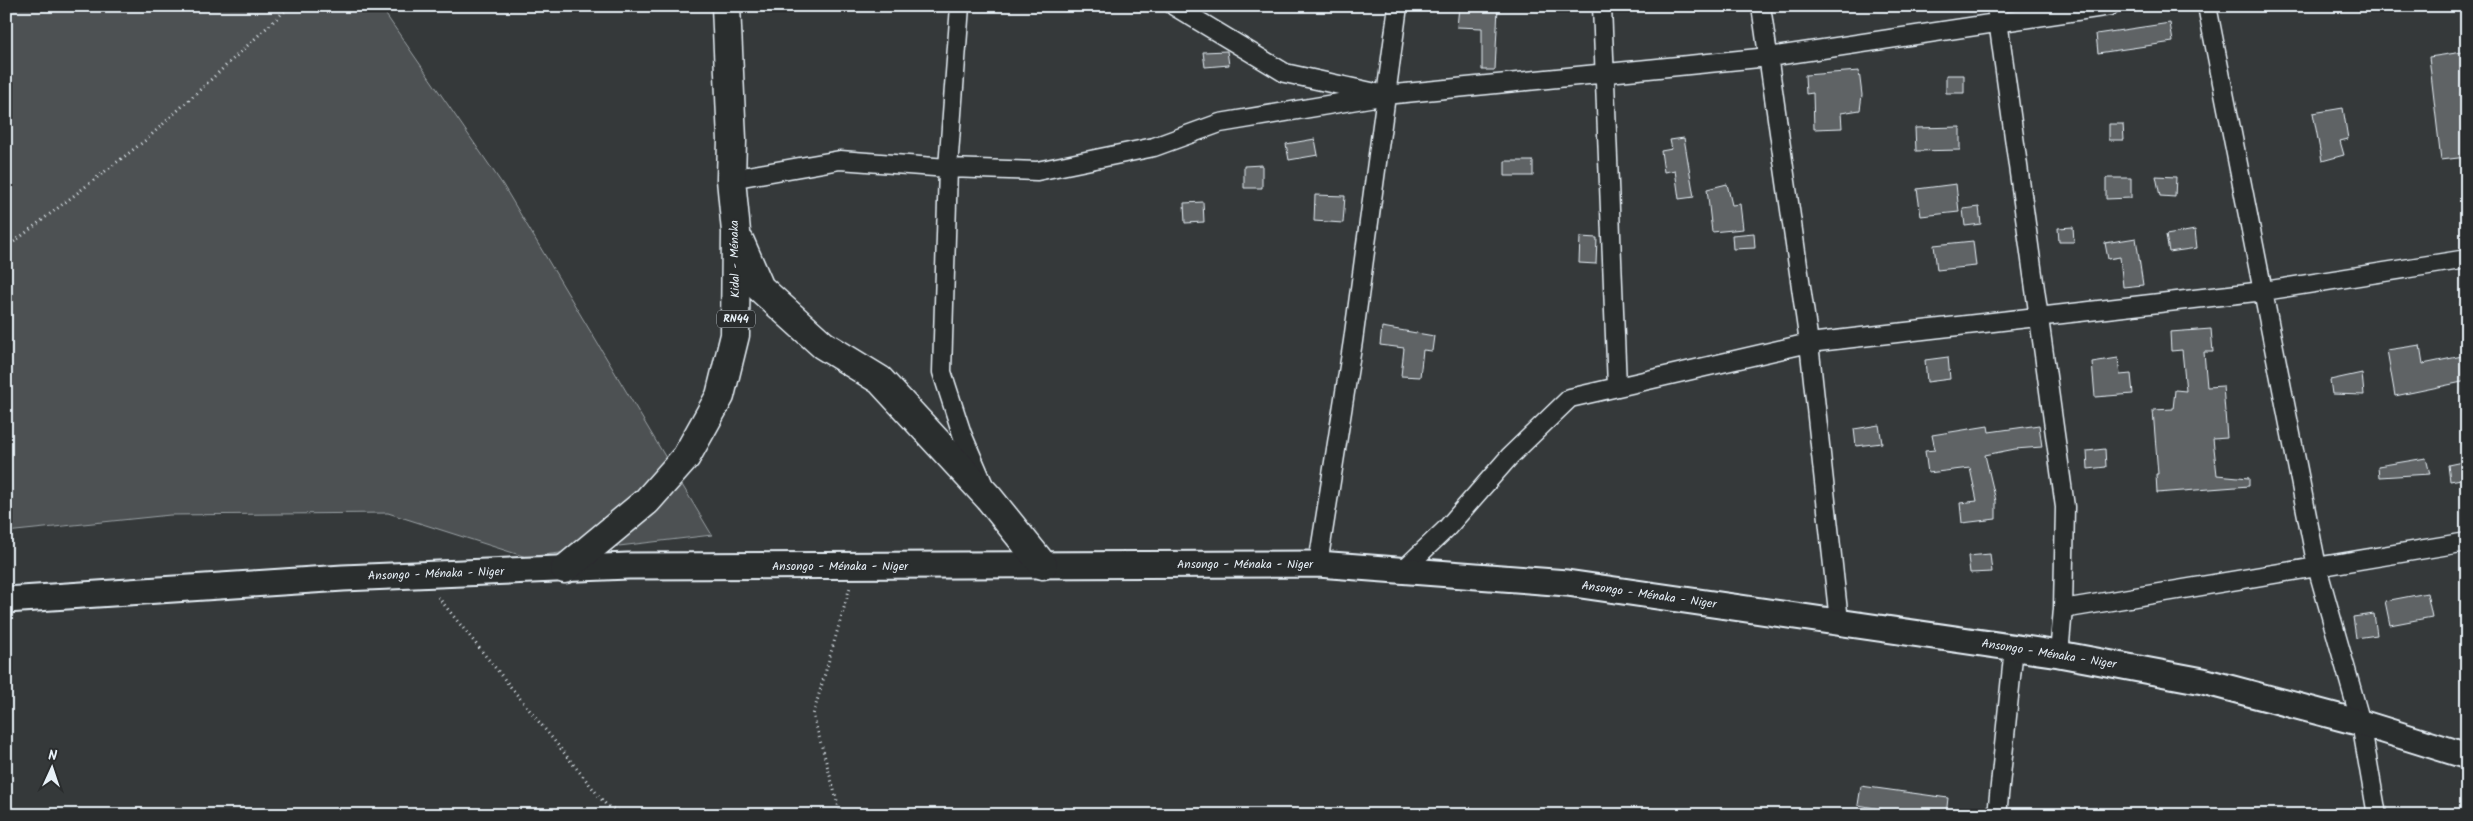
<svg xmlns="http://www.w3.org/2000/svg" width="2473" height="821" viewBox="0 0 2473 821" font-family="Kalam,sans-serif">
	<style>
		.green { fill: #4d5152; stroke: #9aa1a5 }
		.building { fill: #5f6365; stroke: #e8f1f8 }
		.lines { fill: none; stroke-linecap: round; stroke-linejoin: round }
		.minor-casing { stroke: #e8f1f8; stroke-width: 21 }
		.secondary-casing { stroke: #e8f1f8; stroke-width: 29 }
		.primary-casing { stroke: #e8f1f8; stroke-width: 31 }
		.path { stroke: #e8f1f8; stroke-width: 3; stroke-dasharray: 1 4; stroke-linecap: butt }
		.minor { stroke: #2a2d2e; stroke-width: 18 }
		.secondary { stroke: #2a2d2e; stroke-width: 25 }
		.primary { stroke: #2a2d2e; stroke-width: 28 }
		.labels { text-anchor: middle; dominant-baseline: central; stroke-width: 4; stroke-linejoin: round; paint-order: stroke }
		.shield { fill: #2a2d2e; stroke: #afb6bb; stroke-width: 1 }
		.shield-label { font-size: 11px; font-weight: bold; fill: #e8f1f8 }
		.street-label { font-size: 12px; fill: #e8f1f8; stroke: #2a2d2e }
	</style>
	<rect width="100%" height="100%" fill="#35393a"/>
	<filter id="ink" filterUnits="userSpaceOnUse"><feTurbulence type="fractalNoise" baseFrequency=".02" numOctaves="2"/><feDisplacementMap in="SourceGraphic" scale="10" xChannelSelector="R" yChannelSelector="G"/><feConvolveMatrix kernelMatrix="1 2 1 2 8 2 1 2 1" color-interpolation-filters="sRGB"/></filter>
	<g filter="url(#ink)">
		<path class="green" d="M 6,6 L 380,6 L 503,185 L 712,535 L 526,557 L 388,513 L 170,515 L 6,532 Z"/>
		<path class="building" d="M 1459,7 L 1498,7 L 1495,70 L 1482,70 L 1482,28 L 1457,27 Z
			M 2170,23 L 2173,42 L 2098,53 L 2096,34 Z
			M 1227,51 L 1229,65 L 1205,67 L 1203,52 Z
			M 2463,52 L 2467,79 L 2467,130 L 2464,130 L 2467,157 L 2441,160 L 2429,57 Z
			M 1859,71 L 1862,95 L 1860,110 L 1841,113 L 1842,128 L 1814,129 L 1813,93 L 1806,94 L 1805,75 Z
			M 1946,75 L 1964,75 L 1964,93 L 1946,93 Z
			M 2343,108 L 2348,139 L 2340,141 L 2344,155 L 2322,161 L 2313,113 Z
			M 2109,124 L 2123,124 L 2124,140 L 2109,140 Z
			M 1960,127 L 1960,150 L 1916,151 L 1915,128 Z
			M 1684,138 L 1694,197 L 1679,199 L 1675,170 L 1664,172 L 1661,151 L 1672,149 L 1670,140 Z
			M 1315,139 L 1318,155 L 1289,160 L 1286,144 Z
			M 1505,161 L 1533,161 L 1533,176 L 1505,176 Z
			M 1262,165 L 1262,188 L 1244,188 L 1244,166 Z
			M 2156,176 L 2176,177 L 2175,197 L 2160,196 Z
			M 2106,178 L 2131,178 L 2131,198 L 2106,199 Z
			M 1727,184 L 1732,205 L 1740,204 L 1743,229 L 1712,232 L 1707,189 Z
			M 1956,184 L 1959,212 L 1921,216 L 1917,189 Z
			M 1315,195 L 1345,196 L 1343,223 L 1314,221 Z
			M 1203,202 L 1204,222 L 1185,223 L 1184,203 Z
			M 1979,207 L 1981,224 L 1965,226 L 1963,209 Z
			M 2073,227 L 2074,242 L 2059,242 L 2058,228 Z
			M 2195,230 L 2197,248 L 2169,252 L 2166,235 Z
			M 1754,233 L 1755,248 L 1733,249 L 1732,235 Z
			M 1580,237 L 1597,238 L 1596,264 L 1579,263 Z
			M 2136,238 L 2143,285 L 2123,287 L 2120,257 L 2108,259 L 2105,243 Z
			M 1973,241 L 1976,266 L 1937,270 L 1934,245 Z
			M 1382,327 L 1434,336 L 1432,351 L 1423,350 L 1420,377 L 1401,376 L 1404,348 L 1380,345 Z
			M 2211,329 L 2213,352 L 2204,352 L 2207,387 L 2223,386 L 2227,438 L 2213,439 L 2217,475 L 2249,478 L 2249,486 L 2157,493 L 2156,474 L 2158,474 L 2153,410 L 2173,409 L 2175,390 L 2186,391 L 2182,350 L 2171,351 L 2170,332 Z
			M 2420,345 L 2423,364 L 2467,355 L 2467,381 L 2395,396 L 2387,350 Z
			M 1948,357 L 1950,379 L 1927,382 L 1925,360 Z
			M 2118,358 L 2120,375 L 2131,374 L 2133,394 L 2095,397 L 2092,362 Z
			M 2362,373 L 2364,395 L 2332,394 L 2330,380 Z
			M 1879,425 L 1882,443 L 1856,446 L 1854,429 Z
			M 2039,425 L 2042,447 L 2015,449 L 1985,455 L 1996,501 L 1996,519 L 1962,523 L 1960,503 L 1977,501 L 1970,468 L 1928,473 L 1925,451 L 1935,450 L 1932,435 L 1988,426 L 1989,432 Z
			M 2105,449 L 2106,467 L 2088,469 L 2087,451 Z
			M 2426,458 L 2430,474 L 2379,477 L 2378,466 Z
			M 2467,461 L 2467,478 L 2450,481 L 2448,465 Z
			M 1990,554 L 1992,572 L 1970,573 L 1968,556 Z
			M 2427,593 L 2432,617 L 2390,625 L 2385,601 Z
			M 2374,614 L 2377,635 L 2356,638 L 2353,617 Z
			M 1861,786 L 1948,798 L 1946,815 L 1915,815 L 1858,805 Z"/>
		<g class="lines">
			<g class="minor-casing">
				<path id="minor" d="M 960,6 L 948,168 L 942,372 L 962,434 L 983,483
					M 1174,6 L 1285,73 L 1385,95 L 1769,57 L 2110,6
					M 1602,6 L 1617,387
					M 1761,6 L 1809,343 L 1839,621
					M 1996,6 L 2065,507 L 2063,609 L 2059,654
					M 2207,6 L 2317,567 L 2361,723 L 2377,815
					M 731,179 L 840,160 L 948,168 L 1037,171 L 1154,147 L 1220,123 L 1375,97
					M 1318,564 L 1353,341 L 1398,6
					M 1403,570 L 1447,528 L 1510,456 L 1570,398 L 1809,343 L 2264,291 L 2467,259
					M 2063,609 L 2467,542
					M 1997,815 L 2014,647"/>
			</g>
			<g class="secondary-casing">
				<path id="secondary" d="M 6,600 L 343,578 L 628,566 L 1318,564 L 1567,583 L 2059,654 L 2203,681 L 2361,723 L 2467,756"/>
			</g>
			<g class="primary-casing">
				<path id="primary" d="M 740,242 L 760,288 L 823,345 L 880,380 L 989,498 L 1043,565
					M 565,569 L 647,501 L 686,457 L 720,396 L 735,335 L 736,232 L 731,179 L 732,140 L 726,6"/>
			</g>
			<path class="path" d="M 6,248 L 147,139 L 290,6
				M 438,597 L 607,806 L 626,815
				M 841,815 L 813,715 L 850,587"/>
			<use href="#minor" class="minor"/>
			<use href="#secondary" class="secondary"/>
			<use href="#primary" class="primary"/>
		</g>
	</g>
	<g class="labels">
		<rect class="shield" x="717" y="310.5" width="38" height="17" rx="4"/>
		<g class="shield-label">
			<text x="736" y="319">RN44</text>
		</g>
		<g class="street-label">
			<text transform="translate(735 259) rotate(-91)">Kidal - Ménaka</text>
			<text x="1245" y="564">Ansongo - Ménaka - Niger</text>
			<text x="840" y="566">Ansongo - Ménaka - Niger</text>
			<text transform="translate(436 574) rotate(-2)">Ansongo - Ménaka - Niger</text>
			<text transform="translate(1649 595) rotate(8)">Ansongo - Ménaka - Niger</text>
			<text transform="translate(2049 654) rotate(9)">Ansongo - Ménaka - Niger</text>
		</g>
	</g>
	<rect width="2473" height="821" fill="none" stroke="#2a2d2e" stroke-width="25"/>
	<rect x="12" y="12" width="2448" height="796" fill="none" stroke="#e8f1f8" stroke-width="2" filter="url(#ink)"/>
	<g transform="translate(52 768) rotate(3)" stroke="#2a2d2e" stroke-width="4" paint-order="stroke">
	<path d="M0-4L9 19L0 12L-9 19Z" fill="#e8f1f8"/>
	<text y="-8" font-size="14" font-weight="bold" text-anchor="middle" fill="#e8f1f8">N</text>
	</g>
</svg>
